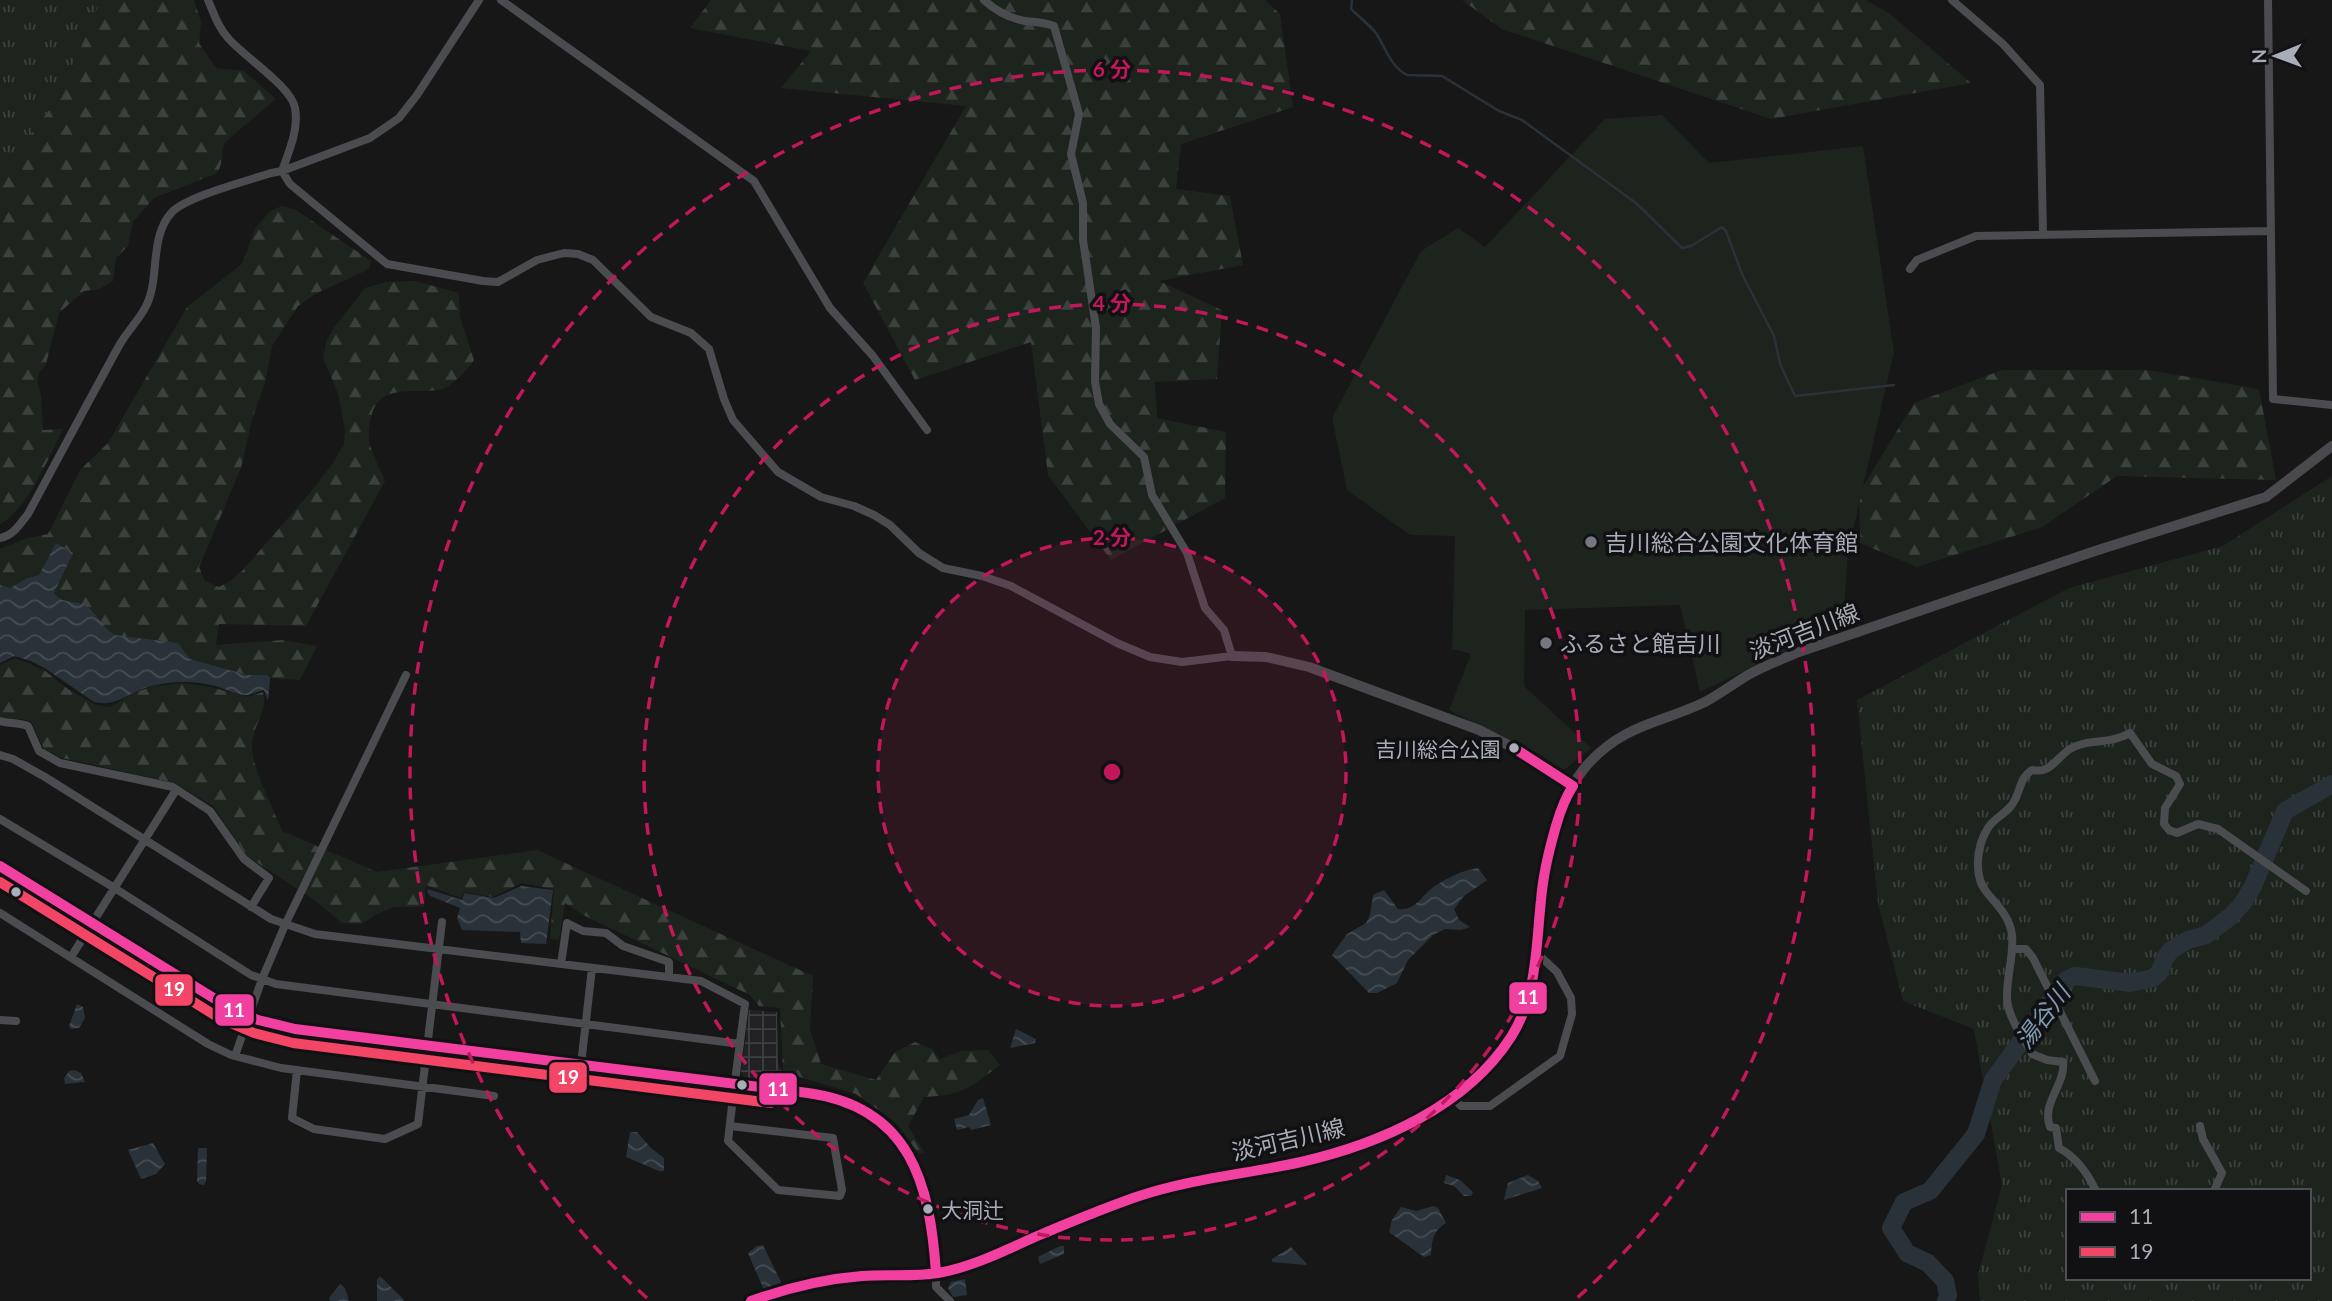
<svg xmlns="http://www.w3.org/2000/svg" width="2332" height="1301" viewBox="0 0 2332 1301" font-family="Lato,'Noto Sans JP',sans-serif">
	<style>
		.industrial { fill: url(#industrial-grid) }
		.grass { fill: url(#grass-tufts); fill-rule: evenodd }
		.forest { fill: url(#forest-firs) }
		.green { fill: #1d241e }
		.water { fill: url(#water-waves) }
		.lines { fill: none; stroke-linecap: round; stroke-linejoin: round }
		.stream { stroke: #2a3239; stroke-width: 2.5 }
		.river { stroke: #2a3239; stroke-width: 18 }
		.street { stroke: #4b4c50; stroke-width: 8 }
		.secondary { stroke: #4a4a4e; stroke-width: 10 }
		.bus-1-casing { stroke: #111113; stroke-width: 16 }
		.bus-2-casing { stroke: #111113; stroke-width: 16 }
		.bus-1 { stroke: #f240a1; stroke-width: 10 }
		.bus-2 { stroke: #f34667; stroke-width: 10 }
		.ring { fill: none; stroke: #c2185b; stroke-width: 3.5; stroke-dasharray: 12 9 }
		.poi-dot { fill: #757880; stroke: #111113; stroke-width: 2.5 }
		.bus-dot { fill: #a8adb8; stroke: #111113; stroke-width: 2.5 }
		.labels { text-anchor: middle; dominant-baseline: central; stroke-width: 7; stroke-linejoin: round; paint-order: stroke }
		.bus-label { font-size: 21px; fill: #a8adb8; stroke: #111113; text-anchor: end }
		.poi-label { font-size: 23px; fill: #a8adb8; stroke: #111113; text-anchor: start }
		.street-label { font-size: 23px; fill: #a8adb8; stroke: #111113 }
		.water-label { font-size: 24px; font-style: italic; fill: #7f9bb3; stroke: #111113 }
		.centre { fill: #c2185b; stroke: #111113; stroke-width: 3.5 }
		.ring-label { font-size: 21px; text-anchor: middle; font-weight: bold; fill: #c2185b; stroke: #111113; stroke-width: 7; stroke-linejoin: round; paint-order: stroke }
		.line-badge { stroke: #111113; stroke-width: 2.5 }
		.badge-label { font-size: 19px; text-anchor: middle; font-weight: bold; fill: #fff }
	</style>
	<defs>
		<pattern id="industrial-grid" width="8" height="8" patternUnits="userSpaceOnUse" patternTransform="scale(1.75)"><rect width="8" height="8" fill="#212123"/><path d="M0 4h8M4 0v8" fill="none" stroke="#3e3f41"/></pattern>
		<pattern id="grass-tufts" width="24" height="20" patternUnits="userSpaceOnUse" patternTransform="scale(1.75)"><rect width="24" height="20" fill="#1d241e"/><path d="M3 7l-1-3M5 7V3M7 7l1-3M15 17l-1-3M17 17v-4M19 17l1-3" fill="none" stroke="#3b413d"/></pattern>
		<pattern id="forest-firs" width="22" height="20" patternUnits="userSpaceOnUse" patternTransform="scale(1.75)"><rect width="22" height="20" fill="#1d241e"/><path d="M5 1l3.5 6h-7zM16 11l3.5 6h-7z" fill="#3b413d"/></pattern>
		<pattern id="water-waves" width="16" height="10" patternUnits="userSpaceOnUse" patternTransform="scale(1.75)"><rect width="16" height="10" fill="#2a3239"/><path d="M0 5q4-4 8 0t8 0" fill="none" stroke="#464d54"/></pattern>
	</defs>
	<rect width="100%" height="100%" fill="#171717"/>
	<path class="industrial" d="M 749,1010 L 777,1012 L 778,1064 L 785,1076 L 784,1084 L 745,1079 L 741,1073 Z"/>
	<path class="grass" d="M 0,0 L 101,0 L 61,95 L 0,173 Z
		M 2332,476 L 2332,1301 L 1980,1301 L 1978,1275 L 2002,1185 L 1974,1029 L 1903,1001 L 1878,903 L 1857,700 L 2069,588 L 2223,546 ZM 2068,1191 L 2309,1191 L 2309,1278 L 2068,1278 Z"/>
	<path class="forest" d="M 101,0 L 194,0 L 201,22 L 199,43 L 216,68 L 244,71 L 276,99 L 225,142 C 220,153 224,163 217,173 L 154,198 L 133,222 L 128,246 L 116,258 L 113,281 L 99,289 L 84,291 L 59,313 L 46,364 L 39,373 L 37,381 L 41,396 L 43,430 L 63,429 C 50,455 26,512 0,524 L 0,173 L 61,95 Z
		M 711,0 L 1265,0 L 1280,14 L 1293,107 L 1181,144 L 1176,189 L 1230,196 L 1243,265 L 1159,281 L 1222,310 L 1217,379 L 1155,382 L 1157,418 L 1226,432 L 1225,498 L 1111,560 L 1048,475 L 1031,342 L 915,380 L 863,283 L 966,106 L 781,88 L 811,51 L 690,28 Z
		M 1462,0 L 1866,0 L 1890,14 L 1971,83 L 1771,119 L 1502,29 Z
		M 282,206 L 296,210 L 371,261 L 369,268 L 361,273 L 317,293 L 298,306 L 272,346 L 265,383 L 252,420 L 241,468 L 199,567 L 205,581 L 219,587 L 232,580 L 243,570 L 310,493 L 333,463 L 344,445 L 345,430 L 338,393 L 323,358 L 326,343 L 333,329 L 365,288 L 386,282 L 415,281 L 459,293 L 460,317 L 474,360 C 470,368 451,386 443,389 C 418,395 381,382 372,414 C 370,422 368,432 369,441 C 372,455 380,468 385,481 L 306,626 L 219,624 L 216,645 L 283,640 L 317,646 L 300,680 L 270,678 L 266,675 L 247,675 L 190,659 L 178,643 L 115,635 C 101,628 96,611 81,604 C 71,599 62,603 54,593 L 73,553 L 56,543 L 39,575 L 27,578 L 10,588 L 0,585 L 0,549 L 24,539 L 48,534 L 80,470 L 108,443 L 187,307 L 242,264 L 255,229 L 269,212 Z
		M 2002,370 L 2148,370 L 2259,389 L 2276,480 L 2117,476 L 2042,527 L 1917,567 L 1860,543 L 1859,493 L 1914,403 Z
		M 15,658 L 44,670 L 68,689 L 96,705 L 110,707 L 134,693 L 153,686 L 184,683 L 210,687 L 248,697 L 263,692 C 268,711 253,725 252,744 C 250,764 274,810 282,831 L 377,872 L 537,850 L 813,976 L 810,1030 L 821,1064 L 876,1080 L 895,1052 L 915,1042 L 932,1049 L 940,1059 L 961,1051 L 988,1050 L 1000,1065 C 969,1088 964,1095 924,1097 L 908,1126 L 924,1152 L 919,1154 L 895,1122 L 856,1094 L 783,1072 L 780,1008 L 759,1006 L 750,995 L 583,915 L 565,903 L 559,940 L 550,939 L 554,889 L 521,883 L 493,897 L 463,892 L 461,898 L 426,885 L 424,907 L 393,907 L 375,915 L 362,924 L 342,923 L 313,899 L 247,856 L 213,806 L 175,783 L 62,758 L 44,749 L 31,721 C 20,718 8,720 0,717 L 0,665 Z"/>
	<path class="green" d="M 1662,115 L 1709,163 L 1863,146 L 1894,352 L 1848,552 L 1843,624 L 1700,692 L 1680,605 L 1525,610 L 1524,686 L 1591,748 L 1564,770 L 1449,710 L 1471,654 L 1452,649 L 1455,536 L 1410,535 L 1347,490 L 1332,418 L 1421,251 L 1458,228 L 1485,247 L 1605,119 Z"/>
	<path class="water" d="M 56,543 L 73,553 L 54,593 C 63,605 75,599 86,606 C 98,614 102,628 115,635 L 178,643 L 190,659 L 247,675 L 266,675 L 270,678 L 268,701 L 264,690 C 259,691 253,694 248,695 C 237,696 222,687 211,685 C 193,681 174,681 156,685 C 131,689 119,708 94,702 L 46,669 L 31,661 L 14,656 L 0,663 L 0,585 L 10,588 L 27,578 L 39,575 Z
		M 1478,868 L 1487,880 L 1464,896 L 1454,909 L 1459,920 L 1470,927 L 1461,930 L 1445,929 L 1433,935 L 1408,960 L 1397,983 L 1377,993 L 1369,993 L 1332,955 L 1347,934 L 1366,923 L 1370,915 L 1373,895 L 1384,890 L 1398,909 C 1417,911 1421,895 1435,886 C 1448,878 1462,870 1478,868 Z
		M 521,886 L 553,890 L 546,944 L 521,943 L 520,932 L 462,930 L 457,918 L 460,908 L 430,896 L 427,892 L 428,889 L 462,900 L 464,893 L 494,898 Z
		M 77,1004 L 83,1007 L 85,1018 L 79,1028 L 71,1029 L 69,1026 Z
		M 1016,1029 L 1036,1039 L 1035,1043 L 1010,1048 Z
		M 74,1070 L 81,1073 L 85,1082 L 65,1084 L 64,1078 L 69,1071 Z
		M 983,1098 L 991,1125 L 971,1130 L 969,1127 L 957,1130 L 954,1119 L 969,1115 L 978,1100 Z
		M 630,1132 L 637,1132 L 651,1148 L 664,1158 L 664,1171 L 659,1171 L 626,1157 Z
		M 153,1143 L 165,1164 L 156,1174 L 141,1179 L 128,1150 Z
		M 198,1148 L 207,1148 L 206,1181 L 204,1185 L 199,1184 L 197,1181 Z
		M 1446,1175 L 1460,1180 L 1473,1192 L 1471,1196 L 1464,1196 L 1454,1186 L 1444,1183 Z
		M 1528,1175 L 1538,1181 L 1542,1188 L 1504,1200 L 1508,1183 Z
		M 1434,1206 L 1438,1208 L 1446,1223 C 1433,1231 1432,1240 1431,1255 L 1424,1257 L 1389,1232 L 1392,1220 L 1401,1207 L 1416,1211 Z
		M 763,1245 L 782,1284 L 764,1290 L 748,1253 L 757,1246 Z
		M 1060,1246 L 1064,1246 L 1064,1254 L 1040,1264 L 1038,1257 Z
		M 1291,1247 L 1307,1264 L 1306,1265 L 1272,1262 L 1272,1259 Z
		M 380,1276 L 404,1300 L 403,1301 L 377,1301 L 377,1280 Z
		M 965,1279 L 967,1295 L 953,1297 L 948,1288 L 951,1282 Z
		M 340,1284 L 345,1288 L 349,1301 L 330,1301 L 329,1298 Z"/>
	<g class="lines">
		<path class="stream" d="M 1352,0 L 1351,9 C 1359,17 1369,24 1376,33 C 1385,47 1391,67 1407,75 L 1442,76 L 1499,111 L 1522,120 L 1636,203 L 1682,248 L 1691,246 L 1722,227 L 1726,231 L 1742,274 L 1774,336 L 1780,364 L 1795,396 L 1894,385"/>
		<path class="river" d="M 1946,1301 L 1948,1295 L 1945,1281 L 1928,1263 L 1907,1253 L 1891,1228 L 1904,1202 L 1930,1191 L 1976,1134 L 1993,1080 L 2066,980 L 2075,976 L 2130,983 L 2153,978 L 2159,973 L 2165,958 L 2171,950 L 2188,940 L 2206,935 L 2230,917 L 2243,903 L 2253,886 L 2285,811 L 2332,784"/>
		<path class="street" d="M 208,0 C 214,14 218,27 228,38 C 243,56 292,87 295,108 C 299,129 289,151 282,171 L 290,184 L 387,264 L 483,281 L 498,282 L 537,260 L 564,253 L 578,254 L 593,260 L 651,317 L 691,333 L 709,349 L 724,399 L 733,420 L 778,472 L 821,497 L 854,506 L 874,515 L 890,525 L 919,553 L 943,568 L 982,576 L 1011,586 L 1117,643 L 1150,657 L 1182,662 L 1232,656 L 1224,630 L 1205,608 L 1187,553 L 1152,495 L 1144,457 L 1110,424 L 1099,404 L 1095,382 L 1096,328 L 1083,240 L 1083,203 L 1071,154 L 1079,114 L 1054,26 C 1044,22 1036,22 1025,21 C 1009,18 996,11 984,0
			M 501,0 L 754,181 L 830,308 L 873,356 L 927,430
			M 1952,0 L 2003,44 L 2040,85 L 2043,234
			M 2268,0 L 2273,399 L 2332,405
			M 1910,269 L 1917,260 L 1976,236 L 2270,231
			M 0,538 C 13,536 20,524 28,514 C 59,457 89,400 120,344 C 128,330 141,318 147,304 C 160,276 149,237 172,212 C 188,196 247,181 271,173 L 282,171 L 370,138 L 399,118 L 417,95 L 479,0
			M 0,721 C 9,724 16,722 28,726 L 39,751 L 60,763 L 173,787 L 210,811 L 244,859 L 269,878 L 251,907
			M 0,755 L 13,759 L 45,777 L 271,919 L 315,934 L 701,981 L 745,1004 C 739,1050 733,1095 728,1141 L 778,1190 L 840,1196 L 842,1190 L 833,1138 L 730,1126
			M 0,819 L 113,887 L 251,975 L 276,984 L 740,1044
			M 0,913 L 208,1044 L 231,1055 L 281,1068 L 494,1096
			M 2012,949 L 2026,949 L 2033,958 L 2095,1081
			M 71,957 L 176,790
			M 561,964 L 567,923 L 583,931 L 606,933 L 623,946 L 669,962 L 669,977
			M 0,1020 L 16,1021
			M 235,1056 L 262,979 L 285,925 L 406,675
			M 581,1065 L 592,968
			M 297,1070 L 292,1118 L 314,1129 L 385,1139 L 418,1124 L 442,922
			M 1452,1097 L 1461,1106 L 1490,1106 L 1560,1056 L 1572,1014 L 1571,998 L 1557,972 L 1542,958 L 1538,957
			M 2200,1126 L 2203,1139 L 2222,1173 L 2214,1191
			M 2096,1191 C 2088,1174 2076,1157 2059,1148 L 2056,1128 L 2050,1127 C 2041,1103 2066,1084 2063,1062 L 2047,1060 L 2032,1054 C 2023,1037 2006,1015 2007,995 C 2007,975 2014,955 2012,935 C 2010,918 1999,907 1988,894 C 1973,877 1976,847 1988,828 C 1993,819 2005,814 2011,806 C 2021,794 2018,779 2032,770 C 2051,774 2056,758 2070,749 C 2088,738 2109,745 2130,733 L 2152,764 L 2176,776 L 2180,784 L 2165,808 L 2164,824 L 2169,830 L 2177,833 L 2198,824 L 2218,829 L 2306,891
			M 936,1273 L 936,1287 L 950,1301"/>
		<path class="secondary" d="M 1232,656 L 1266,657 L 1309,667 L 1479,730 L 1514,748 L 1573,786
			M 0,866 L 228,1007 L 258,1020 L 295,1029 L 773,1089 C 796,1092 821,1093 843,1100 C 920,1126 933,1203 936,1273
			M 751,1301 L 780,1290 L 808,1284 L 862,1276 L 936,1273 L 982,1261 C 1042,1237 1101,1206 1164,1188 C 1215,1173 1270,1168 1323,1156 C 1373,1144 1433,1115 1472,1081 C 1500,1056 1522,1025 1532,989 C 1540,963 1538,937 1540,911 C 1543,861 1554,803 1588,764 C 1624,724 1661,723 1705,702 C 1720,694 1733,684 1748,675 C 1764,666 1782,659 1799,652 L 2095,551 L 2266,497 L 2332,446"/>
		<g class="bus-1-casing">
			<path id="bus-1" d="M 0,866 L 228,1007 L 258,1020 L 295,1029 L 808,1093 C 910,1107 930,1183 936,1273
				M 751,1301 C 787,1288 824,1279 862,1276 C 887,1274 913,1277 938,1273 C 972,1267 1004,1251 1035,1237 C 1068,1223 1102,1209 1136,1197 C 1189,1179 1246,1174 1301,1162 C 1379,1144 1466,1107 1511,1037 C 1537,996 1536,947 1541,900 C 1543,875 1549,850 1556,826 C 1560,812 1565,798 1573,786 L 1514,748"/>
		</g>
		<g class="bus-2-casing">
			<path id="bus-2" d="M 0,882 L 221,1019 L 254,1033 L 293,1043 L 771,1103"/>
		</g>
		<use href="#bus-1" class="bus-1"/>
		<use href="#bus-2" class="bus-2"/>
	</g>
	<circle cx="1112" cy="772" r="234" fill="#c2185b" fill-opacity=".12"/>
	<g class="ring">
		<circle cx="1112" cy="772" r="234"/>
		<circle cx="1112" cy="772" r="468"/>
		<path d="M647 1298A702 702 0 1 1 1577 1298"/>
	</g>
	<g class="poi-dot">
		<circle cx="1591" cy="542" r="7"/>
		<circle cx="1546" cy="643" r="7"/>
	</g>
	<g class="bus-dot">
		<circle cx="1514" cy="748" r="6"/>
		<circle cx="16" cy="892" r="6"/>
		<circle cx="742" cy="1085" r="6"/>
		<circle cx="928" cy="1209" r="6"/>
	</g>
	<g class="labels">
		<g class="bus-label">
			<text x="1501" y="748">吉川総合公園</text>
			<text x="941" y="1209" text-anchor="start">大洞辻</text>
		</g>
		<g class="poi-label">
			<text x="1605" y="542">吉川総合公園文化体育館</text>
			<text x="1560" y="643">ふるさと館吉川</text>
		</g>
		<g class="street-label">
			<text transform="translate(1804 631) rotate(-21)">淡河吉川線</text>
			<text transform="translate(1288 1139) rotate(-13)">淡河吉川線</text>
		</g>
		<g class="water-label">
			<text transform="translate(2042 1016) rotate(-53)">湯谷川</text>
		</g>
	</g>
	<circle cx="1112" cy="772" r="10" class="centre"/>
	<g class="ring-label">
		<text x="1112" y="77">6 分</text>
		<text x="1112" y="311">4 分</text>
		<text x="1112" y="545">2 分</text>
	</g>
	<g class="line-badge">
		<rect x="154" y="973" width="40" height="34" rx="7" fill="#f34667"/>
		<rect x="1508" y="981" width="40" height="34" rx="7" fill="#f240a1"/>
		<rect x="214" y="993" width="41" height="34" rx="7" fill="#f240a1"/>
		<rect x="548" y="1061" width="40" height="33" rx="7" fill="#f34667"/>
		<rect x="758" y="1072" width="40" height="34" rx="7" fill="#f240a1"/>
	</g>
	<g class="badge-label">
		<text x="174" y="996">19</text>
		<text x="1528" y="1004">11</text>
		<text x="234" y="1017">11</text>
		<text x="568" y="1084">19</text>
		<text x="778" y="1096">11</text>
	</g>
	<rect x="2066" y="1189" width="245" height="91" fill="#111113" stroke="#4d4f55" stroke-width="2"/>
	<rect x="2080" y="1212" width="35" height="10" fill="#f240a1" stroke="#4d4f55" stroke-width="2"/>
	<text x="2129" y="1224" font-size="21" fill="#a8adb8">11</text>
	<rect x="2080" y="1247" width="35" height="10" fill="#f34667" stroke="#4d4f55" stroke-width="2"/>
	<text x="2129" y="1259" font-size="21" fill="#a8adb8">19</text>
	<g transform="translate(2276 56) rotate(269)" stroke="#111113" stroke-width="5" paint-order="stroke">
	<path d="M0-5L12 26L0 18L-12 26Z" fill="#a8adb8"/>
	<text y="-10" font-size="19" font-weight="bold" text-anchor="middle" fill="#a8adb8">N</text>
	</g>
</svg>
